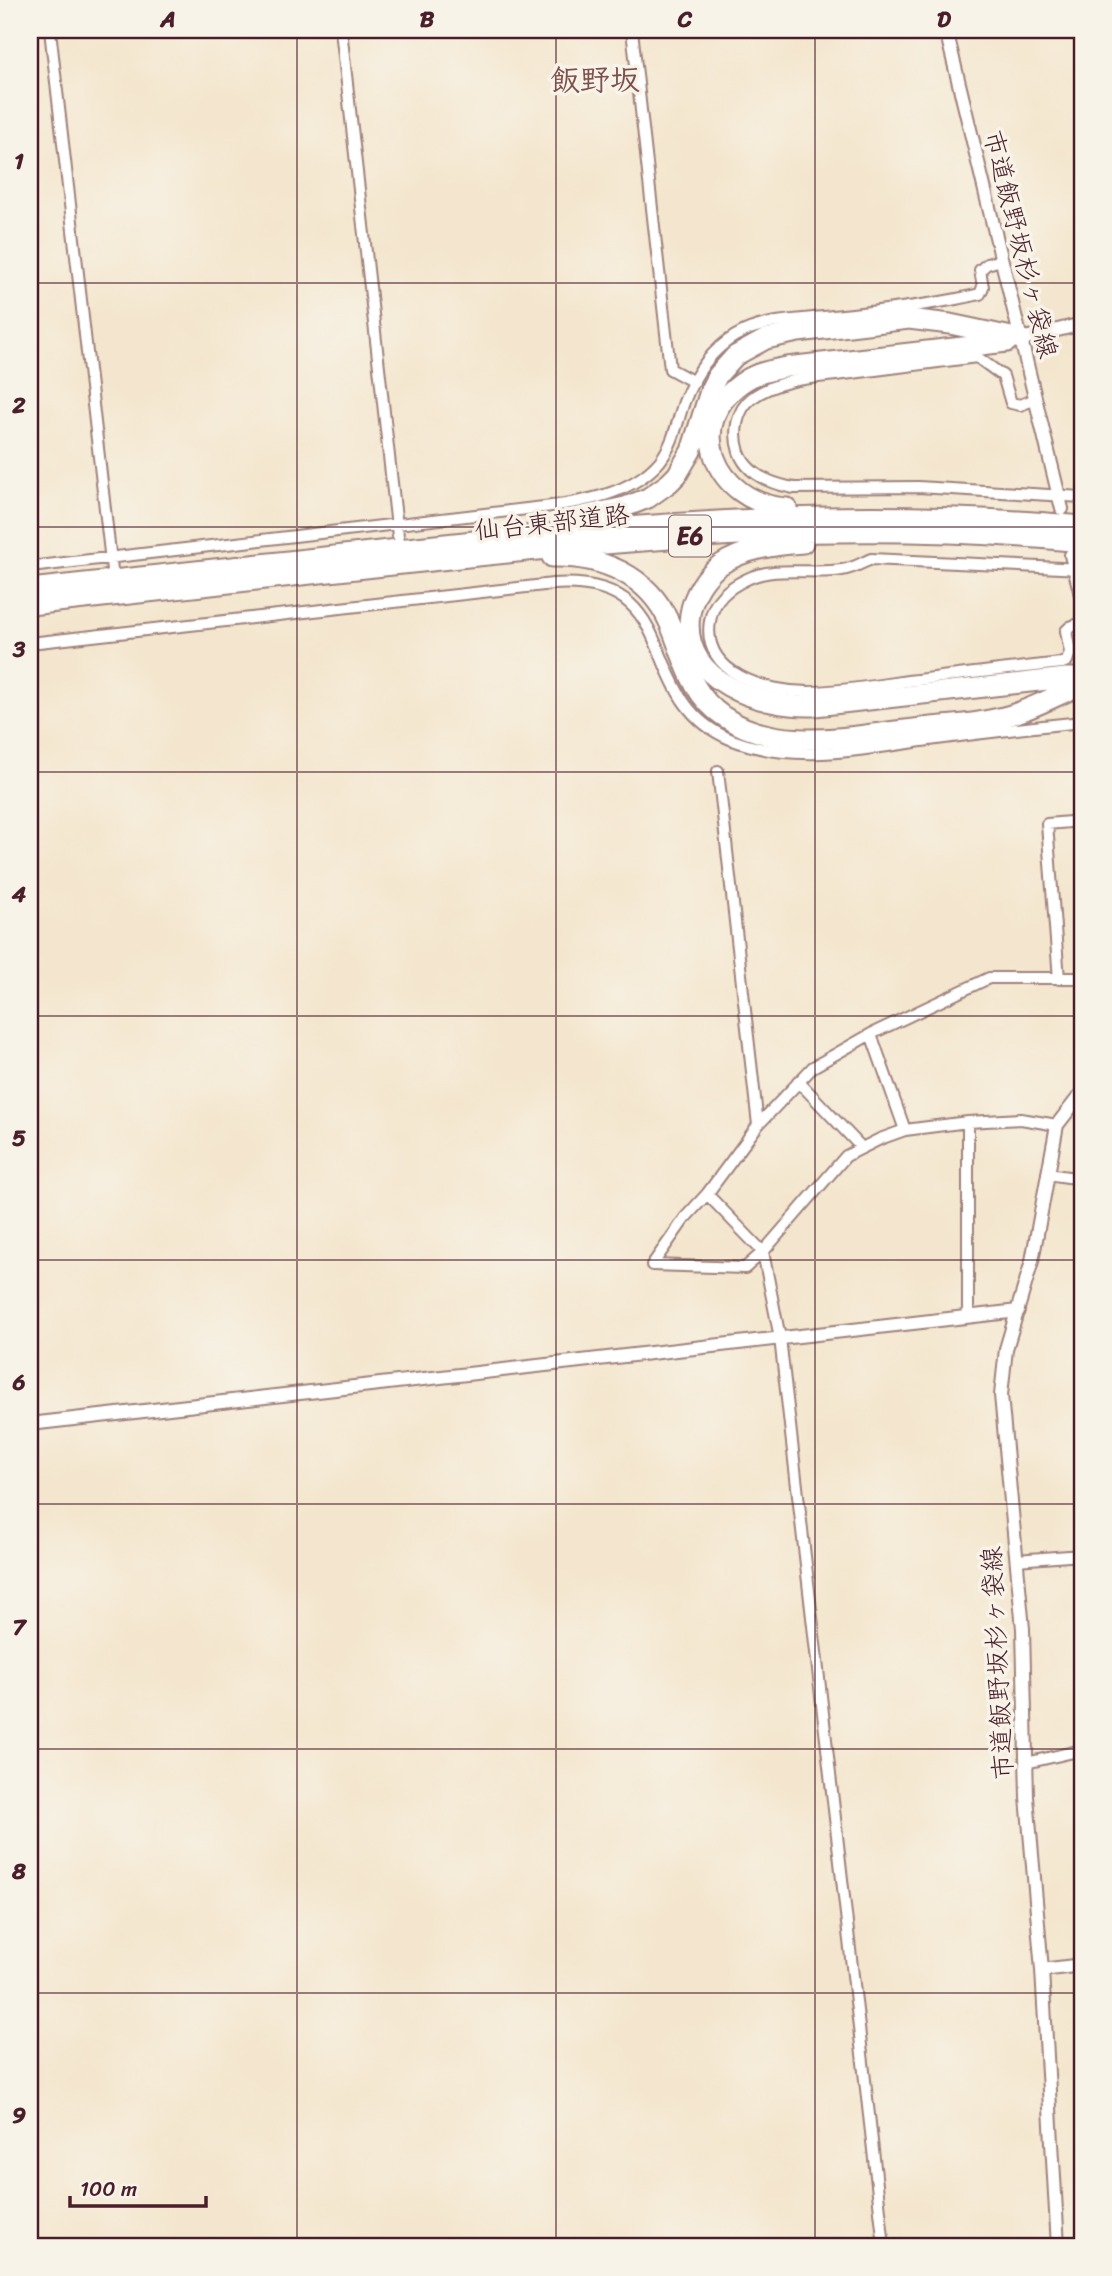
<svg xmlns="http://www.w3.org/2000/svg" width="1112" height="2276" viewBox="0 0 1112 2276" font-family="Sriracha,'Klee One',sans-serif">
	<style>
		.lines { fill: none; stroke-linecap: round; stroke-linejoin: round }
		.minor-casing { stroke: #9f827c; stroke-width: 14 }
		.tertiary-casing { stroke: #9f827c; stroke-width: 16 }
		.motorway-casing { stroke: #9f827c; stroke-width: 23 }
		.minor { stroke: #fff; stroke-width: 10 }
		.tertiary { stroke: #fff; stroke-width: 12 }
		.motorway { stroke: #fff; stroke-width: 19 }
		.grid { fill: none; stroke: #4a1f2b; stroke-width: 2; stroke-opacity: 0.55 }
		.labels { text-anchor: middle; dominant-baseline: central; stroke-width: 7; stroke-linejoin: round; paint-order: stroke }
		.shield { fill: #f7f3e8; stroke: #7e5f64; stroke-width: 2 }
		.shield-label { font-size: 24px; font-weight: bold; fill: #4a1f2b }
		.street-label { font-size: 26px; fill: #4a1f2b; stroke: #f7f3e8 }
		.quarter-label { font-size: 30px; font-weight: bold; fill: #7e504c; stroke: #f7f3e8 }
		.neatline { fill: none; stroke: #4a1f2b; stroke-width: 2.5 }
		.grid-label { font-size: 23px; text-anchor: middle; font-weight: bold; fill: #4a1f2b }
	</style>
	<rect width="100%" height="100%" fill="#f7f3e8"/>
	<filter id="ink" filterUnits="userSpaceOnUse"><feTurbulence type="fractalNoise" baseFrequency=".0143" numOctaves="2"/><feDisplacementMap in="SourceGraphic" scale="14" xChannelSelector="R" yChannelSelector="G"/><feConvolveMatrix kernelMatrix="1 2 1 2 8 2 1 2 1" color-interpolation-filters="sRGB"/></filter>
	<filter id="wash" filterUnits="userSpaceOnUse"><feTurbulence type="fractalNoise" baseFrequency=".00686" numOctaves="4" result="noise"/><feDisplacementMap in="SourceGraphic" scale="28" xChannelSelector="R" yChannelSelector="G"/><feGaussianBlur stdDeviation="1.57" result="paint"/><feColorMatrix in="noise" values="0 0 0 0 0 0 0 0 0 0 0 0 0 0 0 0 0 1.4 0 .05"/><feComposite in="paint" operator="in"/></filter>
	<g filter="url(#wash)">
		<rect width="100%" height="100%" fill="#f4e6ce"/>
	</g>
	<g filter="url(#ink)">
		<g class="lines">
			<g class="minor-casing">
				<path id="minor" d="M 50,30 L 112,570
					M 341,30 L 398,536
					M 632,30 L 670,369 L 694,382
					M 1036,399 L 1020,405 L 1011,403 L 1003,376 L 977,357 C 933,363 889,368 844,374 C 814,378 777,379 752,398 C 736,410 733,434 739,452 C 747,475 772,484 794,488 L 918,487 L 1082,497
					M 30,567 L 544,507 C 583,502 632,494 660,461 C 674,443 677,422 684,402 C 694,376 710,351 735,336 C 764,319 800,320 833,316 C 881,311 934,305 980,294 L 983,287 L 980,270 L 987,264 L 1001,260
					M 1082,569 L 871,559 C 862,563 852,569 842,570 C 810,575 776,565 747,579 C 728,588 713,600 710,621 C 701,674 767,692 808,692 C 847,692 886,683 925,679 C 970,673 1016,668 1062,663 L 1067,661 L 1070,652 L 1066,631 L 1070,627 L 1082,623
					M 30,643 L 553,584 C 688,575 633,699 730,739 C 794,765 863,749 929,740 C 980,733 1031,727 1082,722
					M 718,771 L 758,1125
					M 1059,979 L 1047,824 L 1082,821
					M 871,1034 L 905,1130
					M 798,1081 L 862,1148
					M 1057,1125 L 1021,1119 L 968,1122 L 905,1130 L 880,1139 L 846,1156 L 763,1252 L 745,1268 L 652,1265 L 685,1218 L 707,1194 L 758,1125 L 813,1067 L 871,1034 L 989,978 L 1082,978
					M 1047,1174 L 1082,1179
					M 707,1194 L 763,1252 L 780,1338 L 884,2246
					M 968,1316 L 968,1122
					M 1016,1560 L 1082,1555
					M 1026,1763 L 1082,1750"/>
			</g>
			<g class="tertiary-casing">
				<path id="tertiary" d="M 946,30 L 1062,509
					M 1021,339 L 1082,324
					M 1071,555 L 1082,599
					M 30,1424 L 1018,1311
					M 1042,1970 L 1082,1965
					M 1058,2246 L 1042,1970 L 1027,1797 L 1023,1629 L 1001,1395 L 1006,1349 L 1032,1261 L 1057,1125 L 1082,1093"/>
			</g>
			<g class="motorway-casing">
				<path id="motorway" d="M 787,508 C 714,503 681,421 746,380 C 758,372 773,370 787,367 L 1007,342
					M 574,518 L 625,507 L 648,498 L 669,483 L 677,475 L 691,451 L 711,388 L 718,375 L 735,356 L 766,339 L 798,332 L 909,319 L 950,324 L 1021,339
					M 803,543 C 775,545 744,549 720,565 C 705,576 693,595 690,614 C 680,682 761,708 815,706 L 1066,678 L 1082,678
					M 552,557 C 602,556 648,575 669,622 C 684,656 689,693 723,716 C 778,754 853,735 914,729 C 947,725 983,724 1014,714 C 1038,706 1059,694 1082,685
					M 30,589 C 162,574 294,560 426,546 C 646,522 860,505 1082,526
					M 30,605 C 163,590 297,575 431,561 C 649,537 863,520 1082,542"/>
			</g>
			<use href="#minor" class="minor"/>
			<use href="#tertiary" class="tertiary"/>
			<use href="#motorway" class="motorway"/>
		</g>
	</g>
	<path class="grid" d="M 297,30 L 297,2246M 556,30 L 556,2246M 815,30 L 815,2246M 30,283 L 1082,283M 30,527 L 1082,527M 30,772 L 1082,772M 30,1016 L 1082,1016M 30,1260 L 1082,1260M 30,1504 L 1082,1504M 30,1749 L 1082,1749M 30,1993 L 1082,1993"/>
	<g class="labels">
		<rect class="shield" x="669" y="515.5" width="42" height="41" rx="5"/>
		<g class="shield-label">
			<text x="690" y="536">E6</text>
		</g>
		<g class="street-label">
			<text transform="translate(1021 244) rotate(76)">市道飯野坂杉ヶ袋線</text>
			<text transform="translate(552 522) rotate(-6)">仙台東部道路</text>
			<text transform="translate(997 1663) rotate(-93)">市道飯野坂杉ヶ袋線</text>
		</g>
		<g class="quarter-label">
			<text x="595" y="80">飯野坂</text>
		</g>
	</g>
	<rect width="1112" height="2276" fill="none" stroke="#f7f3e8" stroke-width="77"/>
	<path d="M70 2196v10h136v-10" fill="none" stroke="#4a1f2b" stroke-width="3.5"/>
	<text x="80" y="2196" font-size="21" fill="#4a1f2b" stroke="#f7f3e8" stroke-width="5" paint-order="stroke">100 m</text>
	<rect x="38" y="38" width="1036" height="2200" class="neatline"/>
	<g class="grid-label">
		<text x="168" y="27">A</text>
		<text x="427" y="27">B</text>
		<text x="685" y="27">C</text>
		<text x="944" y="27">D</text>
		<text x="19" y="169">1</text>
		<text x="19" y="413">2</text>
		<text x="19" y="657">3</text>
		<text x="19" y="902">4</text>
		<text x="19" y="1146">5</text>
		<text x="19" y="1390">6</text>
		<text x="19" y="1635">7</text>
		<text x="19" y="1879">8</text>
		<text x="19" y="2123">9</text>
	</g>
</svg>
